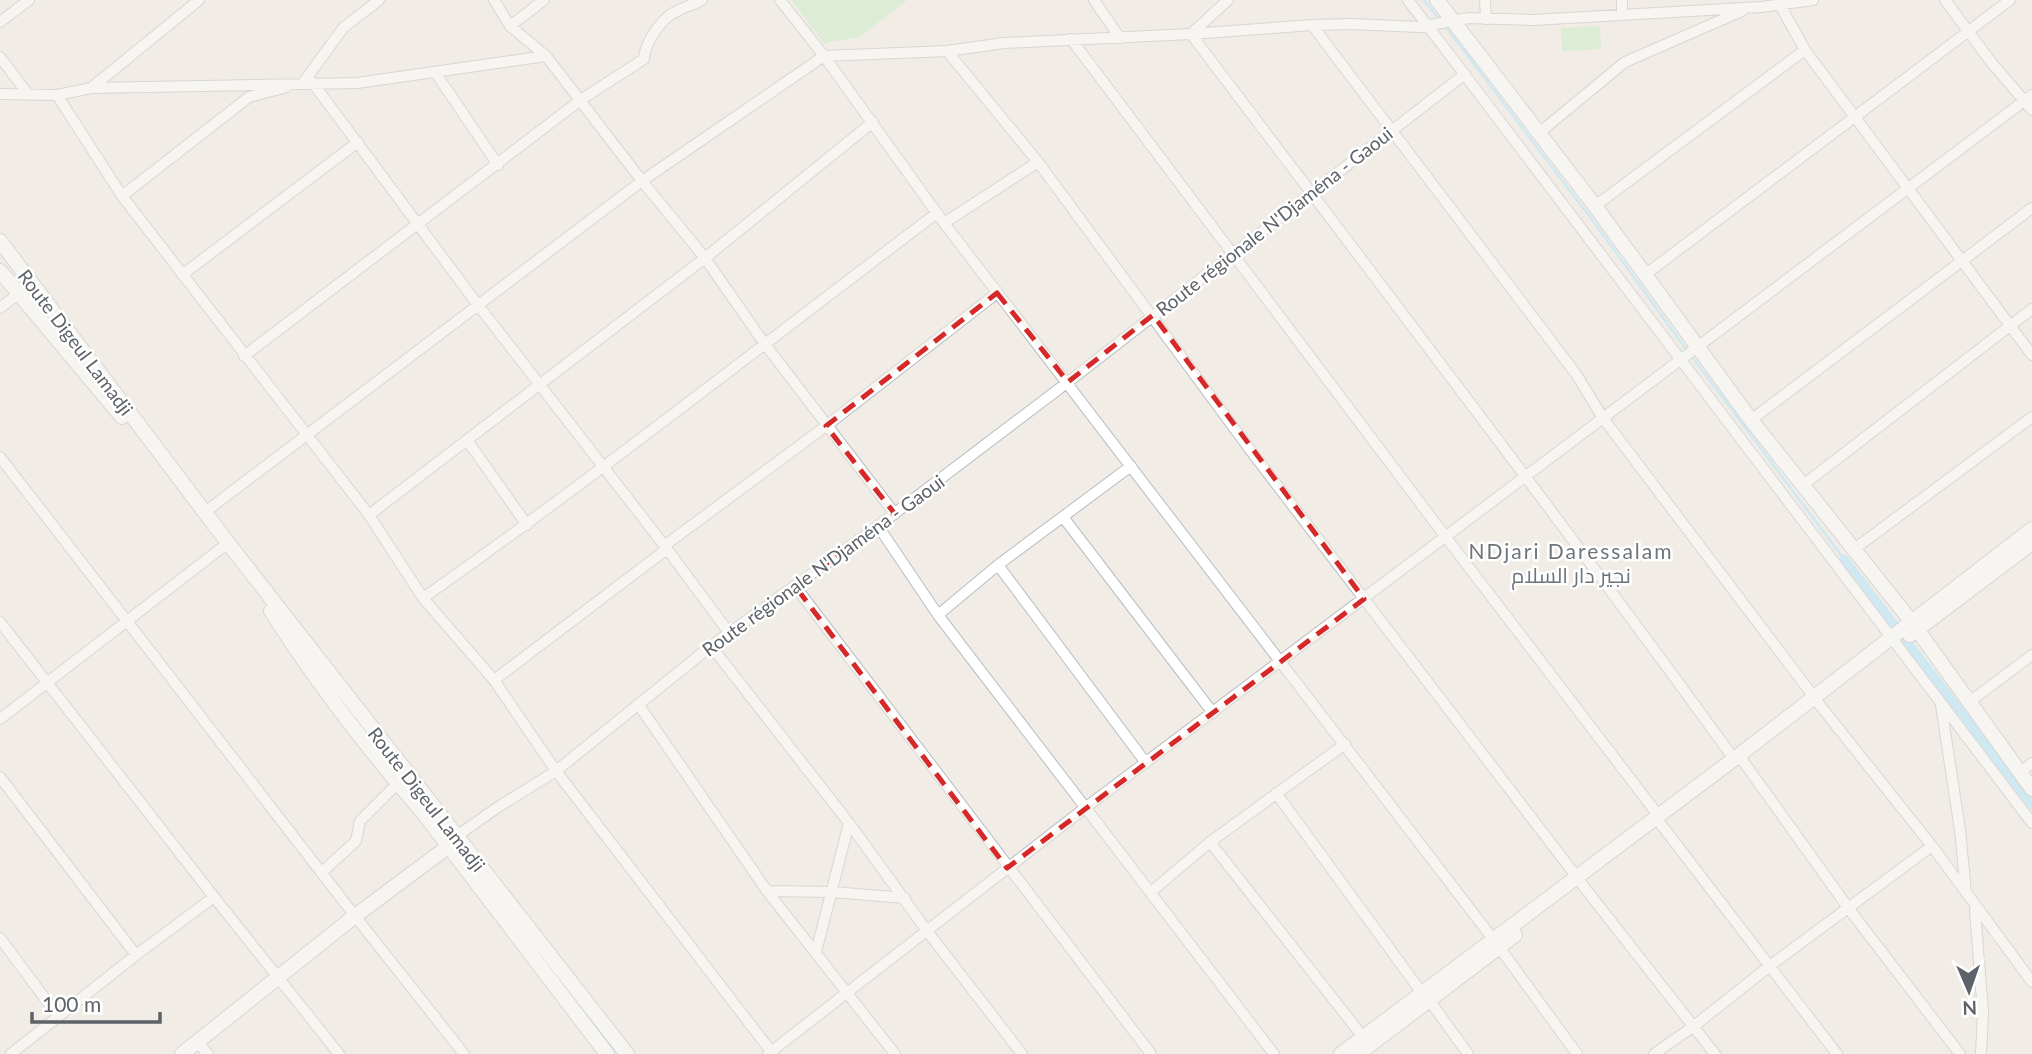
<svg xmlns="http://www.w3.org/2000/svg" width="2032" height="1054" viewBox="0 0 2032 1054" font-family="Lato,Cairo,sans-serif">
	<style>
		.green { fill: #c4ebc0 }
		.lines { fill: none; stroke-linecap: round; stroke-linejoin: round }
		.stream { stroke: #a8e2ff; stroke-width: 2.5 }
		.canal { stroke: #a8e2ff; stroke-width: 9 }
		.street-casing { stroke: #b8bcc1; stroke-width: 12 }
		.secondary-casing { stroke: #b7bcc1; stroke-width: 16 }
		.street { stroke: #fff; stroke-width: 10 }
		.secondary { stroke: #fff; stroke-width: 14 }
		.marked { fill: none; stroke: #d62828; stroke-width: 5; stroke-dasharray: 14 9; stroke-linejoin: round }
		.labels { text-anchor: middle; dominant-baseline: central; stroke-width: 5; stroke-linejoin: round; paint-order: stroke }
		.street-label { font-size: 19px; fill: #5d6368; stroke: #fff }
		.neighbourhood-label { font-size: 21px; letter-spacing: 2px; fill: #6e757a; stroke: #fff }
	</style>
	<rect width="100%" height="100%" fill="#f1ede6"/>
	<path class="green" d="M 791,0 L 907,0 L 860,37 L 824,43 Z
		M 1600,26 L 1601,49 L 1562,51 L 1561,28 Z"/>
	<g class="lines">
		<path class="stream" d="M 1424,0 L 1438,18
			M 1445,26 L 1596,225 L 1688,352
			M 1692,357 L 1844,559"/>
		<path class="canal" d="M 1844,559 L 2032,805"/>
		<g class="street-casing">
			<path id="street" d="M 494,0 L 510,26 L 546,56 L 642,181 L 705,258 L 764,343 L 895,514
				M 780,0 L 824,56 L 944,223 L 1493,939
				M 1094,0 L 1120,38
				M 1228,0 L 1191,34 C 1373,275 1557,515 1734,759
				M 1408,0 L 2032,823
				M 1485,0 L 1486,19
				M 1622,0 L 1622,15
				M 1945,0 L 1991,62 L 2032,110
				M 1780,5 L 1805,50 L 2032,355
				M 0,22 L 29,0
				M 1312,25 L 1576,374 L 1603,418 L 1814,697
				M 510,26 L 544,0
				M 1071,39 L 1445,536 L 1658,815
				M 947,51 L 1038,162 L 1254,455 L 1576,876
				M 0,57 L 28,94
				M 435,72 L 498,165
				M 312,82 L 478,305 L 667,549 L 730,634
				M 303,83 L 343,28 L 379,0
				M 91,88 L 199,0
				M 0,94 L 57,95 L 91,88 L 357,83 L 546,56
				M 57,95 L 122,196 L 369,515 L 423,598 L 494,680 L 556,771 L 773,1054
				M 1539,133 L 1625,62 L 1742,11
				M 122,196 L 249,97 L 287,87
				M 1595,206 L 1805,50
				M 944,223 L 1038,162
				M 1646,274 L 2010,0
				M 182,275 L 358,142
				M 0,308 L 18,294
				M 244,356 L 582,99 L 644,59 C 644,45 659,23 670,15 C 679,9 692,5 702,0
				M 1751,420 L 2032,208
				M 467,440 L 527,525
				M 0,457 L 355,916 L 464,1054
				M 1803,485 L 2032,309
				M 205,512 L 642,181 L 824,56 L 947,51 L 1004,43 L 1191,34 L 1312,25 L 1352,24 L 1419,27 L 1469,18 L 1533,20 L 1761,7 L 1813,0
				M 369,515 L 705,258 L 873,122
				M 1063,517 L 1213,713
				M 878,526 L 938,615 L 998,565 L 1131,466
				M 664,546 L 826,426 L 997,293
				M 1853,550 L 2032,417
				M 998,565 L 1146,763
				M 795,586 L 1151,1054
				M 423,598 C 598,475 766,342 937,213
				M 938,615 L 1274,1054
				M 0,622 L 214,897 L 339,1054
				M 711,646 L 849,823 L 927,931 L 1022,1054
				M 494,680 L 667,549
				M 1968,703 L 2032,655
				M 638,704 L 767,891 L 895,1054
				M 1819,704 L 1932,846 L 2032,982
				M 1941,705 L 1960,830 L 1966,893
				M 0,719 L 228,543
				M 1743,761 L 1849,909 L 1960,1054
				M 2020,772 L 2032,763
				M 0,777 L 136,955
				M 1276,793 L 1422,993
				M 1660,823 L 1837,1054
				M 457,836 L 498,807 L 556,771 L 711,646 L 878,526 L 1068,382 L 1465,74
				M 1210,842 L 1363,1037
				M 322,872 L 356,841 L 360,821 L 398,783
				M 1581,883 L 1715,1054
				M 767,891 L 833,892 L 905,898
				M 1151,892 L 1210,842 L 1345,744
				M 1975,910 L 1983,1013 L 1981,1054
				M 0,938 L 58,1016
				M 1499,947 L 1577,1054
				M 816,952 L 849,823
				M 1429,1000 L 1468,1054
				M 197,1042 L 208,1054
				M 11,1054 L 136,955 L 214,897
				M 768,1054 L 1085,808 L 2032,95
				M 1654,1054 L 1694,1026 L 1771,965 L 1932,846"/>
		</g>
		<g class="secondary-casing">
			<path id="secondary" d="M 1437,0 L 1595,206 L 1751,420 L 1911,621 L 2032,789
				M 0,241 L 228,543 L 627,1054
				M 0,271 L 122,417
				M 271,611 C 316,682 369,750 424,814 L 607,1054
				M 1910,635 L 2032,543
				M 182,1054 L 355,916 L 449,846 L 454,840
				M 1341,1054 L 1734,759 L 2032,529
				M 1358,1054 L 1515,935"/>
		</g>
		<use href="#street" class="street"/>
		<use href="#secondary" class="secondary"/>
	</g>
	<path d="M0 0H2032V1054H0ZM 997,293 L 1068,382 L 1153,315 L 1364,599 L 1007,868 L 795,586 L 895,514 L 826,426 Z" fill="#f1ede6" fill-opacity=".55" fill-rule="evenodd"/>
	<path class="marked" d="M 997,293 L 1068,382 L 1153,315 L 1364,599 L 1007,868 L 795,586 L 895,514 L 826,426 Z"/>
	<g class="labels">
		<g class="street-label">
			<text transform="translate(1274 221) rotate(-38)">Route régionale N'Djaména - Gaoui</text>
			<text transform="translate(76 342) rotate(53)">Route Digeul Lamadji</text>
			<text transform="translate(823 565) rotate(-36)">Route régionale N'Djaména - Gaoui</text>
			<text transform="translate(427 799) rotate(52)">Route Digeul Lamadji</text>
		</g>
		<g class="neighbourhood-label">
			<text x="1571" y="550">NDjari Daressalam<tspan x="1571" dy="24">نجير دار السلام</tspan></text>
		</g>
	</g>
	<g transform="translate(1969 991) rotate(178)" stroke="#ffffff" stroke-width="5" paint-order="stroke">
	<path d="M0-5L12 26L0 18L-12 26Z" fill="#5d6368"/>
	<text y="-10" font-size="19" font-weight="bold" text-anchor="middle" fill="#5d6368">N</text>
	</g>
	<path d="M32 1012v10h128v-10" fill="none" stroke="#5d6368" stroke-width="3.5"/>
	<text x="42" y="1012" font-size="21" fill="#5d6368" stroke="#ffffff" stroke-width="5" paint-order="stroke">100 m</text>
</svg>
